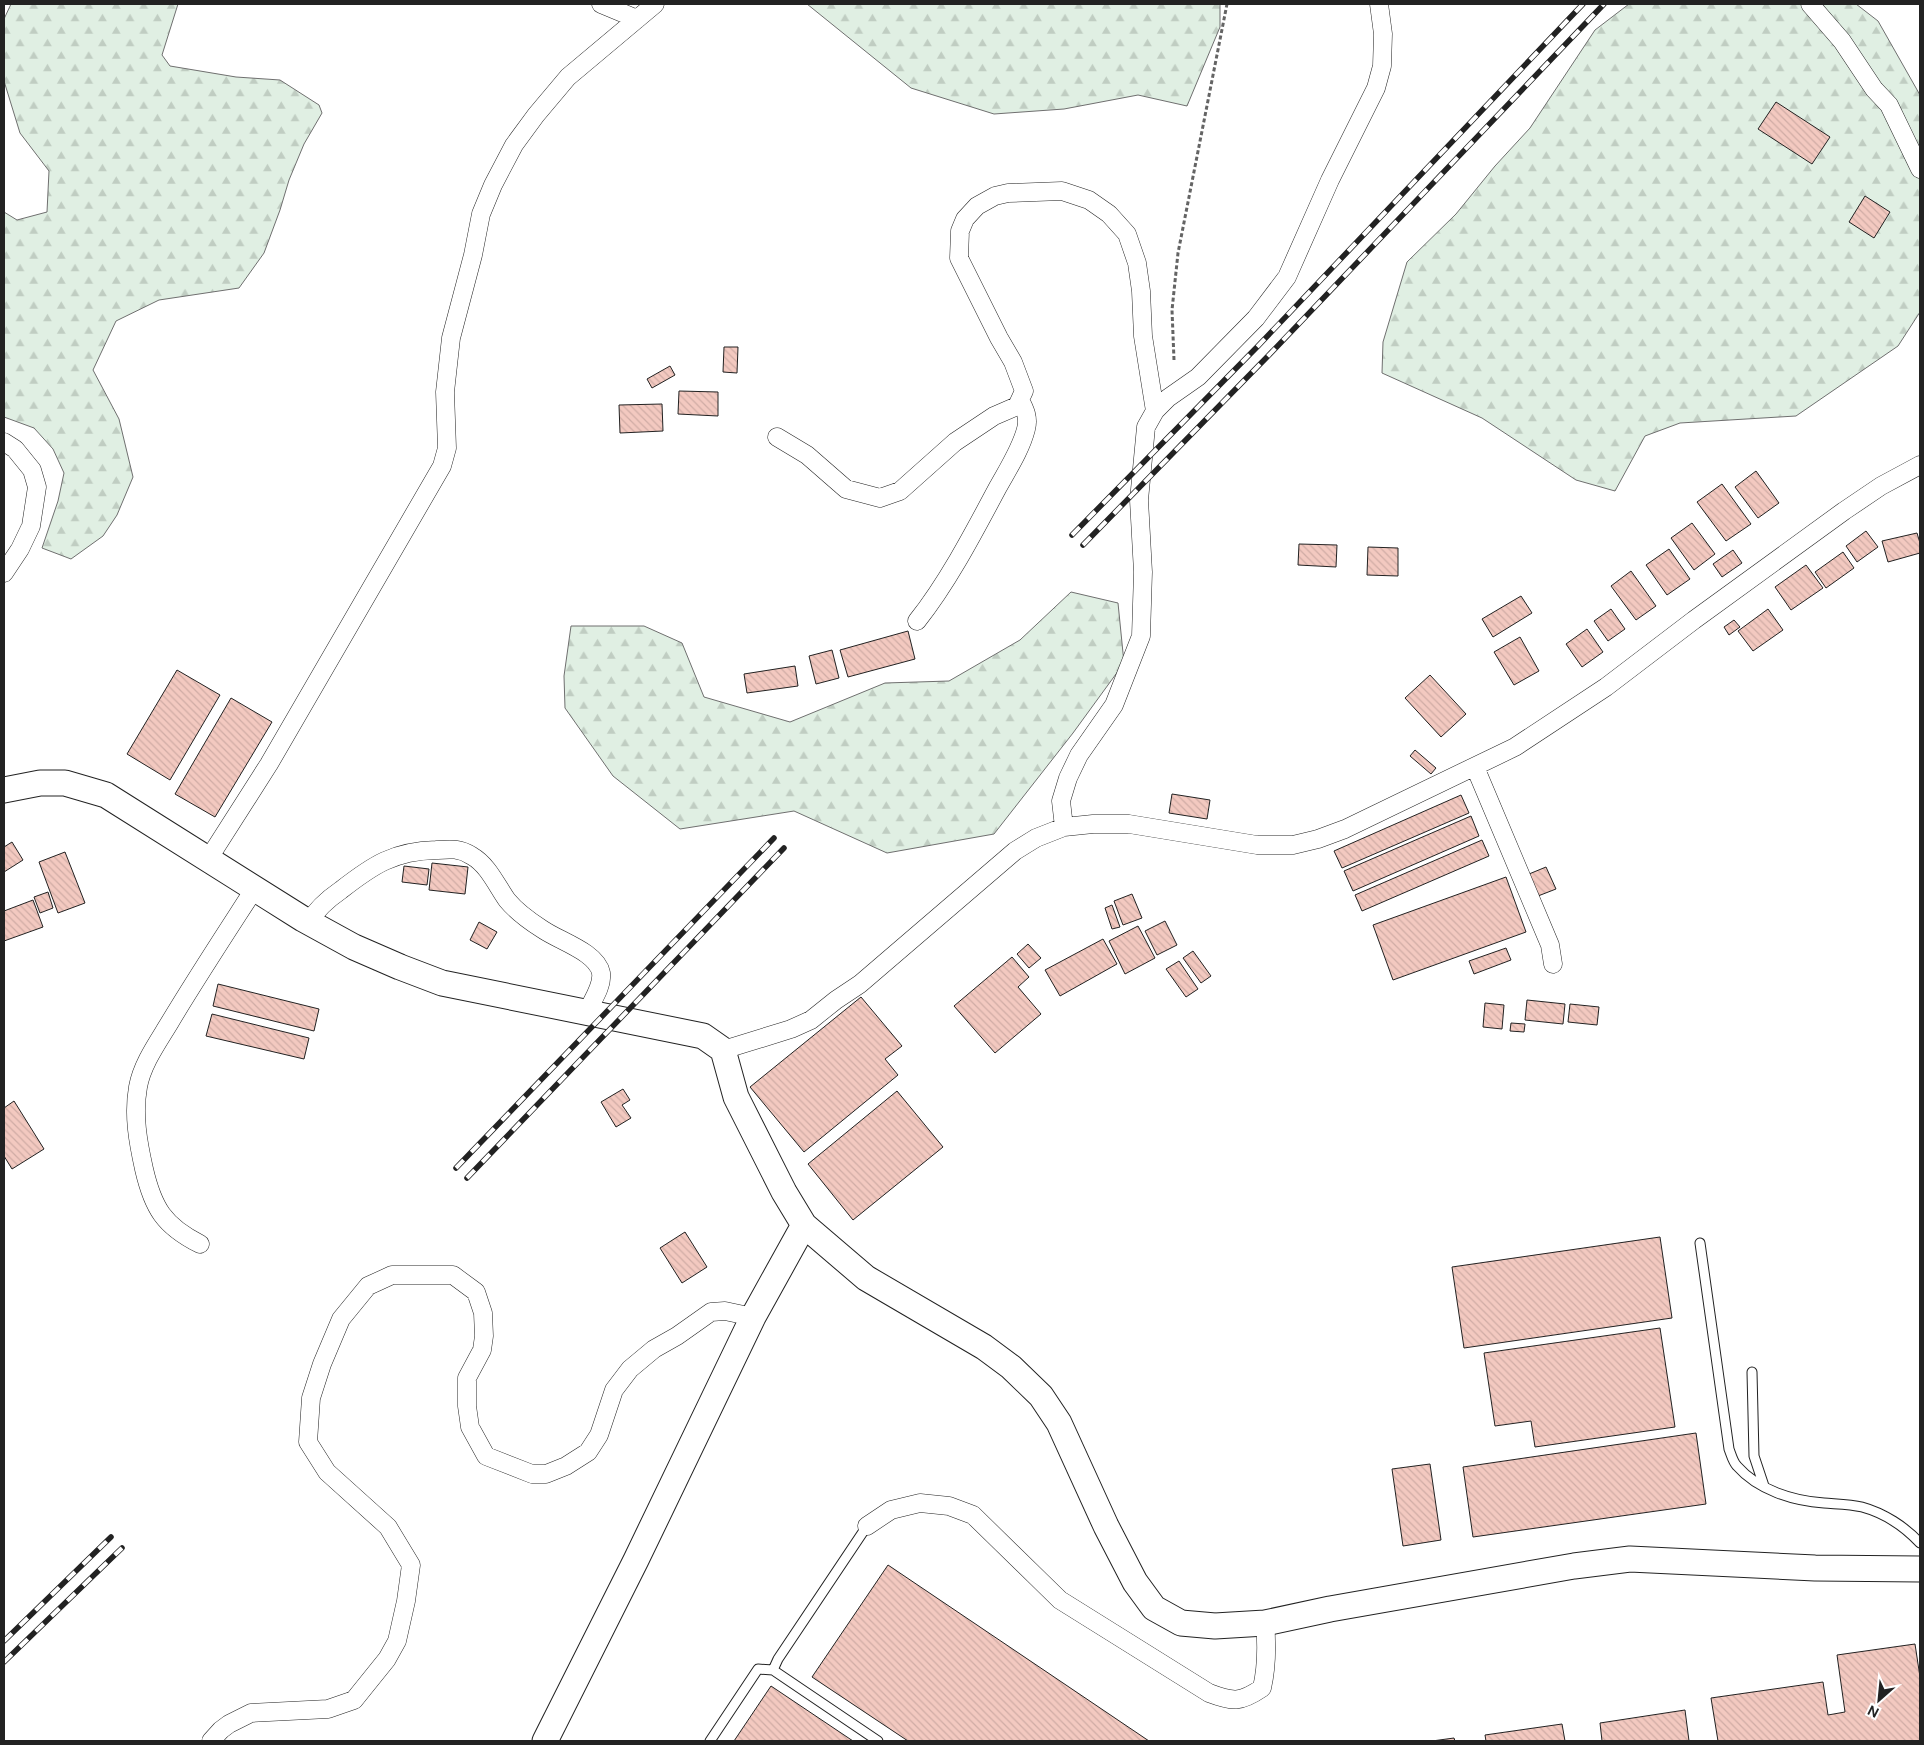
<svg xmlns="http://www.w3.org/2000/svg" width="1924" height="1745" viewBox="0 0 1924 1745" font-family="'DM Sans',sans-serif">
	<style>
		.forest { fill: url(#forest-firs); stroke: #6f6f6f }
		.building { fill: url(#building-back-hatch); stroke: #222 }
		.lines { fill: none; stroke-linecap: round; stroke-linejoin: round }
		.lane-casing { stroke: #222; stroke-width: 11 }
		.street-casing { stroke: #222; stroke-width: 19 }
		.secondary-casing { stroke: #222; stroke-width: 27 }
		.path { stroke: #646464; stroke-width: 3; stroke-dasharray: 4 2.5; stroke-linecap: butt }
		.lane { stroke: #fff; stroke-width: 9 }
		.street { stroke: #fff; stroke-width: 18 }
		.secondary { stroke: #fff; stroke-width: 25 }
		.rail-casing { stroke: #222; stroke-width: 5.5 }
		.rail { stroke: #fff; stroke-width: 4; stroke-dasharray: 11; stroke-linecap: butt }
	</style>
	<defs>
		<pattern id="forest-firs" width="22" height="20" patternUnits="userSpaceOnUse" patternTransform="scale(1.25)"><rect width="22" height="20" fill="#e0efe3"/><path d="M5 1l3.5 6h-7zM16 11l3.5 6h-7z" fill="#c0cdc2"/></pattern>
		<pattern id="building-back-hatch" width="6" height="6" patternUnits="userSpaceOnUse" patternTransform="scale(1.25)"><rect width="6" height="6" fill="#f3c9c0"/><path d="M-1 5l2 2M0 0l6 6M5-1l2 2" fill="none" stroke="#d0aca5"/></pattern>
	</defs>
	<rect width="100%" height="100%" fill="#fff"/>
	<path class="forest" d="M 11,4 L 178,4 L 162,55 L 170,66 L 236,77 L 280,80 L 319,105 L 322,113 L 304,144 L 289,180 L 280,210 L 264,253 L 239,288 L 159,300 L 116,321 L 93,370 L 119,419 L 133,477 L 117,515 L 103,536 L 71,559 L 42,548 L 58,501 L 64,473 L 53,449 L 34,428 L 4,417 L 4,212 L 17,220 L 47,212 L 49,171 L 20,133 L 4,81 L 4,19 Z
		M 807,4 L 1220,4 L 1220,27 L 1187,106 L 1138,95 L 1064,109 L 994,114 L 911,88 Z
		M 1629,4 L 1856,4 L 1878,21 L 1920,95 L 1920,312 L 1898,346 L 1796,416 L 1680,423 L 1645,436 L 1615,491 L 1576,480 L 1482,418 L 1382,373 L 1383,342 L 1407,262 L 1456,214 L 1495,166 L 1530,128 L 1595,30 Z
		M 1071,592 L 1118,603 L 1124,663 L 1073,733 L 994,834 L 887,853 L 794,811 L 680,829 L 613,776 L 565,708 L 564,676 L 571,626 L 644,626 L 682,643 L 704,697 L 790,722 L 885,683 L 949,681 L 1020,640 Z"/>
	<path class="building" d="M 1776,102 L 1830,137 L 1812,164 L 1758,129 Z
		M 1865,196 L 1890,212 L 1874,238 L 1849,222 Z
		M 724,347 L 738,347 L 737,373 L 723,372 Z
		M 670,366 L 675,375 L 652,388 L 647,379 Z
		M 679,391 L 718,392 L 718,416 L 678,414 Z
		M 662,404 L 663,431 L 620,433 L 619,405 Z
		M 1756,471 L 1779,503 L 1758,518 L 1735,487 Z
		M 1722,484 L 1751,524 L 1726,541 L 1697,502 Z
		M 1692,523 L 1715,554 L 1694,570 L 1671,538 Z
		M 1866,531 L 1878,547 L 1857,562 L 1846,546 Z
		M 1917,533 L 1920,543 L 1920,553 L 1888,562 L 1882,541 Z
		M 1299,544 L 1337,545 L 1336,567 L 1298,565 Z
		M 1368,547 L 1398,548 L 1398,576 L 1367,575 Z
		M 1669,549 L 1690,579 L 1667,595 L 1646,565 Z
		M 1733,550 L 1742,563 L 1722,577 L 1713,564 Z
		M 1843,552 L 1854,568 L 1826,588 L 1815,572 Z
		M 1806,565 L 1823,588 L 1791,610 L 1775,587 Z
		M 1631,571 L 1656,606 L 1636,620 L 1611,586 Z
		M 1521,596 L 1532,613 L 1493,637 L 1482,619 Z
		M 1611,609 L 1625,629 L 1608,641 L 1594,621 Z
		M 1768,609 L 1783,630 L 1753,651 L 1738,631 Z
		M 1734,620 L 1740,627 L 1729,635 L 1724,627 Z
		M 1587,629 L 1603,652 L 1582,667 L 1566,644 Z
		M 908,631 L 915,659 L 848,677 L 840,650 Z
		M 1520,637 L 1539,671 L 1514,685 L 1494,652 Z
		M 832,650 L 839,678 L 816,684 L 809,656 Z
		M 795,666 L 798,686 L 747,693 L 744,674 Z
		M 177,670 L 220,695 L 170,780 L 127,754 Z
		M 1430,675 L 1466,714 L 1441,737 L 1405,698 Z
		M 231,698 L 272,722 L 215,817 L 175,794 Z
		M 1415,750 L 1436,768 L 1431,774 L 1410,756 Z
		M 1172,794 L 1210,800 L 1207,819 L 1169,813 Z
		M 1461,795 L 1469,813 L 1342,868 L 1334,851 Z
		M 1471,816 L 1479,836 L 1353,891 L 1344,871 Z
		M 1482,840 L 1489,856 L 1362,911 L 1355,895 Z
		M 12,842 L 23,860 L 4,872 L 4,847 Z
		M 65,852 L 85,903 L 58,913 L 39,862 Z
		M 432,863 L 468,867 L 465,894 L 429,890 Z
		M 404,866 L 429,869 L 427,885 L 402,882 Z
		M 1546,867 L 1556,889 L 1538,896 L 1529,874 Z
		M 1506,877 L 1526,932 L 1393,980 L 1373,925 Z
		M 48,892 L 53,908 L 40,913 L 34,897 Z
		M 1132,894 L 1142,918 L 1123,925 L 1114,901 Z
		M 33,900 L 43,927 L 4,941 L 4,911 Z
		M 1112,905 L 1120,927 L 1112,929 L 1105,908 Z
		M 1165,921 L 1177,945 L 1157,955 L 1145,931 Z
		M 479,922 L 497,932 L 487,949 L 470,940 Z
		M 1138,926 L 1155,958 L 1125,974 L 1109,941 Z
		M 1103,939 L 1117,964 L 1060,996 L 1045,970 Z
		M 1028,944 L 1041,958 L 1029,968 L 1017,954 Z
		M 1506,948 L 1511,960 L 1474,974 L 1469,961 Z
		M 1193,951 L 1211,976 L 1201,983 L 1183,958 Z
		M 1012,957 L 1029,977 L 1018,987 L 1041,1014 L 995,1053 L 954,1006 Z
		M 1179,961 L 1198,989 L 1186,997 L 1166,969 Z
		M 218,984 L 319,1009 L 314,1031 L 213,1006 Z
		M 861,997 L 902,1046 L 885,1059 L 898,1075 L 804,1152 L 750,1087 Z
		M 1527,1000 L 1565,1004 L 1563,1024 L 1525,1020 Z
		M 1485,1003 L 1504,1005 L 1502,1029 L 1483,1027 Z
		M 1570,1004 L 1599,1007 L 1597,1025 L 1568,1022 Z
		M 212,1014 L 309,1038 L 304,1059 L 206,1036 Z
		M 1511,1023 L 1525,1024 L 1524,1032 L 1510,1031 Z
		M 623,1089 L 630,1100 L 622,1105 L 631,1118 L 616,1127 L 601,1102 Z
		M 897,1091 L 943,1147 L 853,1220 L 808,1164 Z
		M 14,1101 L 44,1149 L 12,1169 L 4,1156 L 4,1108 Z
		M 685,1232 L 707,1267 L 682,1283 L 660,1248 Z
		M 1660,1237 L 1672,1318 L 1464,1348 L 1452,1267 Z
		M 1660,1328 L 1675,1427 L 1535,1447 L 1531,1421 L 1495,1426 L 1484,1353 Z
		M 1696,1433 L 1706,1504 L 1473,1537 L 1463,1467 Z
		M 1430,1464 L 1441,1540 L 1403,1546 L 1392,1469 Z
		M 888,1565 L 1149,1741 L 908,1741 L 812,1677 Z
		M 1915,1644 L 1920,1677 L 1920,1741 L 1718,1741 L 1711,1698 L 1823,1682 L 1828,1715 L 1845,1712 L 1837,1655 Z
		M 771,1686 L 853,1741 L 734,1741 Z
		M 1685,1710 L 1689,1741 L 1602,1741 L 1600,1723 Z
		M 1562,1724 L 1565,1741 L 1486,1741 L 1485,1735 Z
		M 1454,1738 L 1455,1741 L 1432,1741 Z"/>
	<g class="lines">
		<g class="lane-casing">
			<path id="lane" d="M 1700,1243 L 1729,1449 C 1731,1454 1733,1462 1737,1466 C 1758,1490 1793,1501 1824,1503 C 1836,1504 1850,1504 1862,1507 C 1884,1513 1905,1527 1920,1543
				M 1752,1372 L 1754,1456 L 1764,1486
				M 773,1670 L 778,1659 L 867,1526
				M 710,1741 L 758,1669 L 773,1670 L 878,1741"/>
		</g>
		<g class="street-casing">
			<path id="street" d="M 601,4 L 637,19
				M 1810,4 L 1842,41 L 1874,89 L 1889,105 L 1920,169
				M 777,437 L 807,455 L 846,489 L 880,498 L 900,491 L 955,442 L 994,416 L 1017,406 L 1024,391 L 1013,362 L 999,338 L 959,258 L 960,231 L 965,219 L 977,206 L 995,196 L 1008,193 L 1062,191 L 1089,200 L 1109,214 L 1127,234 L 1137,263 L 1141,291 L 1143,336 L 1155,411
				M 4,442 L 15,449 L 32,470 L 37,487 L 31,526 L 20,549 L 4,573
				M 917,621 C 948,582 974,532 998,487 C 1008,469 1021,449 1026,429 C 1029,418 1025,409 1020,400
				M 1475,767 L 1550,945 L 1553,964
				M 1064,827 L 1061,801 L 1068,778 L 1079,755 L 1114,705 L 1141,636 L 1143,572 L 1139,500 L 1146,427 L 1155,411 L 1168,398 L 1198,377 L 1256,318 L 1287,277 L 1330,180 L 1376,88 L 1382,66 L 1383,34 L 1379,4
				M 209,858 L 269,764 L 442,466 L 447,448 L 445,392 L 451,338 L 473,255 L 481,214 L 493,185 L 514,145 L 536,115 L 568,77 L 655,4
				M 309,922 C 317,908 328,899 341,890 C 373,865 394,851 436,850 C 450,849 460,848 472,856 C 488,865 497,886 507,900 C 516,911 531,922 542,929 C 559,941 597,952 601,973 C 603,986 592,1001 587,1012
				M 723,1050 L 791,1029 L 811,1020 L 836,1000 L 860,984 L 1015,851 L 1036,838 L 1064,827 L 1093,824 L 1129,824 L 1257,845 L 1293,845 L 1318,839 L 1345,829 L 1515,747 L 1606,687 L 1694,620 L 1844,511 L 1881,486 L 1920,465
				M 200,1244 C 164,1226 153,1208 144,1169 C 138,1142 133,1115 138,1087 C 142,1064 158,1042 170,1022 C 197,977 226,933 255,888
				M 867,1526 L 891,1510 L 920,1503 L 949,1506 L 973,1515 L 1060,1600 L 1209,1693 C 1233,1702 1240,1703 1262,1688 C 1267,1666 1267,1645 1265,1623
				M 211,1741 L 221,1730 L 229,1724 L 251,1713 L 328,1709 L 354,1700 L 387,1659 L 397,1641 L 406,1601 L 411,1565 L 388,1527 L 327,1472 L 308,1442 L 311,1398 L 322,1364 L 341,1319 L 368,1286 L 392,1275 L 453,1275 L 476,1292 L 483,1313 L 484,1336 L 482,1350 L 467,1378 L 467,1406 L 470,1427 L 486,1456 L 532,1474 L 546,1474 L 566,1466 L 588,1452 L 599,1435 L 614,1390 L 630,1369 L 654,1349 L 677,1336 L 711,1312 L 725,1311 L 753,1317"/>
		</g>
		<g class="secondary-casing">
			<path id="secondary" d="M 4,790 L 40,783 L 65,783 L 106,795 L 303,919 L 354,947 L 400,967 L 442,983 L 703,1036 L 723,1050 L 736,1097 L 784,1192 L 804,1225 L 866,1278 L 984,1347 L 1011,1367 L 1041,1396 L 1059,1423 L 1106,1526 L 1135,1582 L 1154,1608 L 1181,1623 L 1215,1626 L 1265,1623 L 1330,1609 L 1574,1566 L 1630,1559 L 1815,1568 L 1920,1569
				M 545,1741 L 636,1560 L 753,1317 L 804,1225"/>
		</g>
		<path class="path" d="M 1174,360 L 1172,310 L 1178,253 L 1227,4"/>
		<use href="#lane" class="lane"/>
		<use href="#street" class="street"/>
		<use href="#secondary" class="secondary"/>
		<g class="rail-casing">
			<path id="rail" d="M 1072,535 L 1258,346 L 1583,4
				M 1083,545 L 1268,356 L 1604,4
				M 456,1168 L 774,838
				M 467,1178 L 784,848
				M 4,1641 L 111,1537
				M 4,1662 L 122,1548"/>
		</g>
		<use href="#rail" class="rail"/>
	</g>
	<rect width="1924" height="1745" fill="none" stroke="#222222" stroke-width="10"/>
	<g transform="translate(1879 1700) rotate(207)" stroke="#ffffff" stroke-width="4" paint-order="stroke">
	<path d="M0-4L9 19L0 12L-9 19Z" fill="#222222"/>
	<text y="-8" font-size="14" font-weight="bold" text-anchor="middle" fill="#222222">N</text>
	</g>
</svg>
